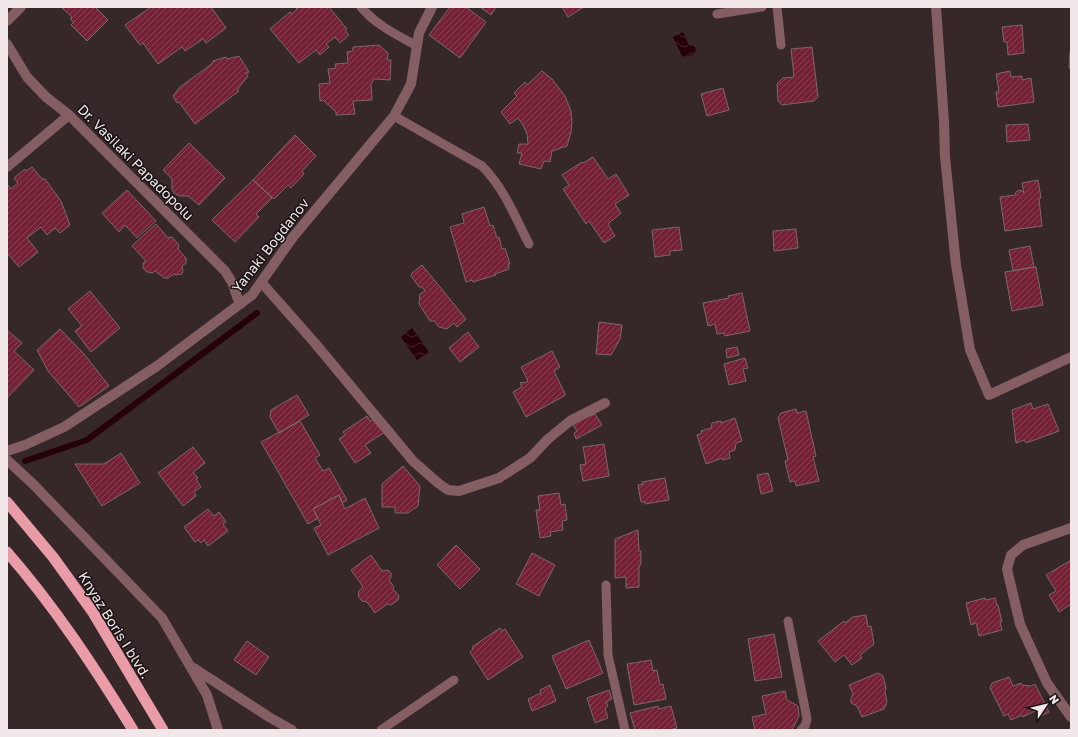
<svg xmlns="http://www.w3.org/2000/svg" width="1078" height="737" viewBox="0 0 1078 737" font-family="'Golos Text',sans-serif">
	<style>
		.water { fill: url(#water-waves) }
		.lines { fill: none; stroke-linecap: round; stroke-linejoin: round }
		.stream { stroke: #260009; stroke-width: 6 }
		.building { fill: url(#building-hatch); stroke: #7a686a }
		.service { stroke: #855e63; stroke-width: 9 }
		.minor { stroke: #855e63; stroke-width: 10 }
		.trunk { stroke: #ea9ba8; stroke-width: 11 }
		.labels { text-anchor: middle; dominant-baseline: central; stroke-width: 3; stroke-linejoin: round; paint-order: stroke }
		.street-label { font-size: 14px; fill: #f2e7e8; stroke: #191213 }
	</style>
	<defs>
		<pattern id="water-waves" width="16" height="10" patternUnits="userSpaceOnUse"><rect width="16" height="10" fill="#260009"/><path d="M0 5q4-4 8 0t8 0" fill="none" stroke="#46252d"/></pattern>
		<pattern id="building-hatch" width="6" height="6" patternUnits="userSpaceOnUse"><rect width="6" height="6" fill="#742136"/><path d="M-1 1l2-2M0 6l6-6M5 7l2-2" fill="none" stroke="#884153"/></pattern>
	</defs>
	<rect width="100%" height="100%" fill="#362729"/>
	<path class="water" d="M 683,32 L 689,45 L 694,46 L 696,50 L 694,54 L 683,58 L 673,37 Z
		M 412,328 L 429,352 L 417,360 L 401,337 Z"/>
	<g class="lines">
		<path class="stream" d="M 25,461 L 87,440 L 257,313"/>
	</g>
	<path class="building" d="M 61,7 L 95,7 L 108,20 L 87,41 L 71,25 L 74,22 L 70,19 L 72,17 Z
		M 151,7 L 211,7 L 226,28 L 206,43 L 203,39 L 185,51 L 182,47 L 158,64 L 143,43 L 140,45 L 125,25 Z
		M 296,7 L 329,7 L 347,29 L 345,30 L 349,35 L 340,43 L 335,37 L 326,44 L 329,47 L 320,55 L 316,50 L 299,63 L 270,29 L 290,12 L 292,14 L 297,9 Z
		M 450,7 L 466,7 L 486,22 L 460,58 L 429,35 Z
		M 480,7 L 496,7 L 491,15 Z
		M 562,7 L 584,7 L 568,17 Z
		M 1022,25 L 1024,53 L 1008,55 L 1007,42 L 1004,42 L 1002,27 Z
		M 379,45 L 388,53 L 387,60 L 391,60 L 390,80 L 374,79 L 371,84 L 372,100 L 353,101 L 355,114 L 336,115 L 336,112 L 323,100 L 320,101 L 319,84 L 330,83 L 328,69 L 336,68 L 335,64 L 348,63 L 347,52 L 353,51 L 353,47 Z
		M 812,47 L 818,97 L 814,101 L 782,105 L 778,101 L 777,84 L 783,78 L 794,77 L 791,49 Z
		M 1070,51 L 1071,51 L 1071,69 L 1069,68 Z
		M 239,56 L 249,72 L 246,73 L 248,76 L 237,90 L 239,91 L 195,124 L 179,102 L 177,103 L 173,96 L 180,87 L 213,63 L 213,61 L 226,57 L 227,59 Z
		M 542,71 L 552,79 L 565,96 L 571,111 L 572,121 L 571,132 L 567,146 L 552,151 L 550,162 L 544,161 L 541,169 L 519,164 L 522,153 L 517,153 L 519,144 L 528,144 L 527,134 L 523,125 L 518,118 L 510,124 L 501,112 L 517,96 L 514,93 L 525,82 L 527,85 Z
		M 1010,71 L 1011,77 L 1022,76 L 1022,80 L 1031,78 L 1034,102 L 998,107 L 996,92 L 999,91 L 996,74 Z
		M 723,88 L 729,110 L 707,116 L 701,94 Z
		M 1028,124 L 1030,140 L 1007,142 L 1006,125 Z
		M 295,135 L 316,156 L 302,171 L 304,174 L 291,188 L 288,185 L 274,199 L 253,180 Z
		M 189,143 L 225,178 L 199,205 L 188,196 L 180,196 L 174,193 L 172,189 L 172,179 L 163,170 Z
		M 593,157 L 608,179 L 616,174 L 629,195 L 615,204 L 621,213 L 608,224 L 615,236 L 604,243 L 589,221 L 586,224 L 563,189 L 569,185 L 562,175 L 582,162 L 583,163 Z
		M 32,167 L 42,179 L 45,179 L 61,201 L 70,225 L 60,233 L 55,228 L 47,235 L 41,227 L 27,238 L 38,252 L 19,267 L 8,254 L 7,255 L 7,186 L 8,185 L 11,189 L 18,183 L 14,178 L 25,169 L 26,171 Z
		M 253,180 L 272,198 L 256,214 L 259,217 L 235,242 L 212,220 Z
		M 1038,180 L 1041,198 L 1039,199 L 1042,226 L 1005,231 L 1000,197 L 1015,195 L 1016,192 L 1019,190 L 1022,191 L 1024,193 L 1022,183 Z
		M 127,190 L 156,221 L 137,238 L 125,225 L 119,232 L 102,213 Z
		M 484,207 L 490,226 L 493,225 L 497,238 L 499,237 L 502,249 L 505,248 L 510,264 L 508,264 L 509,269 L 495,274 L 496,275 L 473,282 L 472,280 L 466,282 L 450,227 L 464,223 L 462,214 Z
		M 156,224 L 168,238 L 172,237 L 179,245 L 178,249 L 186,258 L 186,263 L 182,266 L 183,271 L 182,274 L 176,275 L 174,274 L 168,278 L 164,278 L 155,271 L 153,273 L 147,272 L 143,268 L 143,263 L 146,261 L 132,246 Z
		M 679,227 L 682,250 L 670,251 L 670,255 L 655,257 L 652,230 Z
		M 796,229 L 798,248 L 774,251 L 773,231 Z
		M 1030,246 L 1034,267 L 1013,271 L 1009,250 Z
		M 422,265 L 466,319 L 457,327 L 454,323 L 447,329 L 439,327 L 434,321 L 430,321 L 419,304 L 420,294 L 425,291 L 422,287 L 419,287 L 411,276 L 412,273 Z
		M 1034,267 L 1036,267 L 1043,305 L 1012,311 L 1005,272 Z
		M 90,291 L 120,328 L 91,352 L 75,331 L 82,326 L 68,309 Z
		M 742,293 L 750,331 L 725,336 L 724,333 L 717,334 L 715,324 L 708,326 L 703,303 L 729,298 L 728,296 Z
		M 599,322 L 622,325 L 620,339 L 611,355 L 596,354 Z
		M 60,329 L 84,354 L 109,386 L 79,407 L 48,371 L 37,350 Z
		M 7,330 L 22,343 L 14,351 L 34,370 L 7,398 Z
		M 468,332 L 479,347 L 460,362 L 449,348 Z
		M 737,347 L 739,355 L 727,358 L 726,349 Z
		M 552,351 L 560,367 L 554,371 L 565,394 L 564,396 L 526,417 L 513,392 L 522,387 L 520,383 L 523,382 L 524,383 L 528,381 L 521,367 Z
		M 745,358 L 748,368 L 743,369 L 746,381 L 729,385 L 724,364 Z
		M 297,395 L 309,415 L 279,433 L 270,417 L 271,410 Z
		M 1031,403 L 1033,409 L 1048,404 L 1059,431 L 1026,443 L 1024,440 L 1016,443 L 1012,410 Z
		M 796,409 L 797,413 L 806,411 L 816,456 L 813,457 L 819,481 L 796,486 L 795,481 L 790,482 L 785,461 L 788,460 L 778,418 L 781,413 Z
		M 595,414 L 602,425 L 576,439 L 574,433 L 577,431 L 573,425 L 581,418 Z
		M 367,416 L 370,421 L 375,418 L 385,432 L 365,445 L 371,453 L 355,463 L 339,439 L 345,435 L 343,432 Z
		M 735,418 L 742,441 L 736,443 L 735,450 L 729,452 L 730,458 L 723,460 L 722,458 L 706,464 L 697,435 L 702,433 L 701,431 L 711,428 L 712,423 L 721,421 L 721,423 Z
		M 300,421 L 320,455 L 315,458 L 323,471 L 329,468 L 347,500 L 342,503 L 339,495 L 313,509 L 318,518 L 308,524 L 261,442 Z
		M 604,444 L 609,476 L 583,481 L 580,465 L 586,464 L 583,447 Z
		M 193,447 L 205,463 L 193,472 L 198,478 L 196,479 L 201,487 L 194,492 L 196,496 L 183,506 L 158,473 Z
		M 121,453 L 140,483 L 102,506 L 75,464 L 104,464 Z
		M 403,466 L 420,486 L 418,506 L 408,513 L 395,513 L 395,507 L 382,507 L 382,484 Z
		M 768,473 L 773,491 L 761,494 L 757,475 Z
		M 665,478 L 669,500 L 645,504 L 645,502 L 641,502 L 638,485 L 643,484 L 642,482 Z
		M 559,493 L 561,505 L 565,504 L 567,520 L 562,521 L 563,530 L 550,532 L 551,536 L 540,538 L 536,510 L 540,510 L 538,496 Z
		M 339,495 L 345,509 L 365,498 L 379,528 L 328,555 L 314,528 L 321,525 L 313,509 Z
		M 208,509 L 214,516 L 219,512 L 226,522 L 223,524 L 228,531 L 208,546 L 204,540 L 201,543 L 198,540 L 195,542 L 184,527 Z
		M 638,530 L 639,551 L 641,551 L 641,565 L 639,565 L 639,587 L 626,588 L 626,577 L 615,578 L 615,539 Z
		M 456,545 L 480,569 L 460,589 L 437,565 Z
		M 532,553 L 555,565 L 539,596 L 516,584 Z
		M 371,555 L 382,571 L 388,570 L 391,573 L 391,578 L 389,580 L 394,587 L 393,589 L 399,596 L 398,600 L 391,605 L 387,604 L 375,613 L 367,602 L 362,601 L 358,596 L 359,591 L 363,587 L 351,570 Z
		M 1071,560 L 1071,604 L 1059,612 L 1049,595 L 1056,591 L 1046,575 Z
		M 985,598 L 985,600 L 995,598 L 997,605 L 998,605 L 1002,622 L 1000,622 L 1002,630 L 979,636 L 976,623 L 971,625 L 966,603 Z
		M 866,615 L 868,627 L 871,626 L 874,644 L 860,655 L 862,658 L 852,665 L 844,655 L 835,662 L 818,641 L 844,621 L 845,623 L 853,617 Z
		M 500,628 L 502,631 L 505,629 L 523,657 L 488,680 L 470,652 L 473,649 L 472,647 Z
		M 774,634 L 782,677 L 755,681 L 748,639 Z
		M 589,640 L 603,673 L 566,689 L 552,656 Z
		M 247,641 L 269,657 L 256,675 L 234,660 Z
		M 651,660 L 653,671 L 657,670 L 660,685 L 663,684 L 666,699 L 634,705 L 627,664 Z
		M 878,673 L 883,676 L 886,688 L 885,692 L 887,702 L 884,709 L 862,717 L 857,706 L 851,703 L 851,698 L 853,694 L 849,685 Z
		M 1009,677 L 1013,686 L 1021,683 L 1022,685 L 1031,686 L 1035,684 L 1049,712 L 1041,716 L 1037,710 L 1023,717 L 1022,715 L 1011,720 L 1008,714 L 1004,716 L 990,688 L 992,683 Z
		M 550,685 L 556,701 L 532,711 L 528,699 L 541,693 L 540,690 Z
		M 609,690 L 612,699 L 606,702 L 608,706 L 605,708 L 608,718 L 595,723 L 587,698 Z
		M 785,691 L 787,700 L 798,706 L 799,716 L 792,730 L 755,730 L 752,717 L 766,714 L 762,696 Z
		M 658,706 L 659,709 L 671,706 L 677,728 L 669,730 L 635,730 L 630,713 Z"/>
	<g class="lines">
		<path class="service" d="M 361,7 C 376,25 397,35 417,46
			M 777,7 L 781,45
			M 717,14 L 762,7
			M 394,116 L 482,166 C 504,188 515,217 529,244
			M 606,585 L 608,655 L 625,730
			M 788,621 L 807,719 L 805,726 L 801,730
			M 381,730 L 454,680"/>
		<path class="minor" d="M 936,7 L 944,122 L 945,157 L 956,265 L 970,350 L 989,395 L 1071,357
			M 7,21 L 21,7
			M 7,44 L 27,77 L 46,97 L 69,115 L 225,271 L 233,284 L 237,297 L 241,304
			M 7,167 L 69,115
			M 261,282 L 314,342 L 413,461 L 438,483 L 448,490 L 459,491 L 499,478 L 530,458 L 548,439 L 570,421 L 605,403
			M 7,451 L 25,445 L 64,427 L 157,366 L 252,295 L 293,237 L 394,116 L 411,84 L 419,33 L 432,7
			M 7,460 L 33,484 L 162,618 L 207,695 L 218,730
			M 1071,528 L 1023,545 L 1011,555 L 1007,569 L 1020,624 L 1047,683 L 1071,717
			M 192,667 L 269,717 L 292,730"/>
		<path class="trunk" d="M 7,502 L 53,557 L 92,611 L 163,730
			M 7,552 C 55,607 95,668 133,730"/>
	</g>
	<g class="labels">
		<g class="street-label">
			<text transform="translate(136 162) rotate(45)">Dr. Vasilaki Papadopolu</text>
			<text transform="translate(270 245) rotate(-52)">Yanaki Bogdanov</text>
			<text transform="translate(115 625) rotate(58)">Knyaz Boris I blvd.</text>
		</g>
	</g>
	<rect width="1078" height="737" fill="none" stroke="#f2e7e8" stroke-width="16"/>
	<g transform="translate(1046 705) rotate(55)" stroke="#191213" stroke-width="3" paint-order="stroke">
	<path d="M0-3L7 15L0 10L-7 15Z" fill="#f2e7e8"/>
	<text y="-6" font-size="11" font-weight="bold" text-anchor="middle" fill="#f2e7e8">N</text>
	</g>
</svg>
